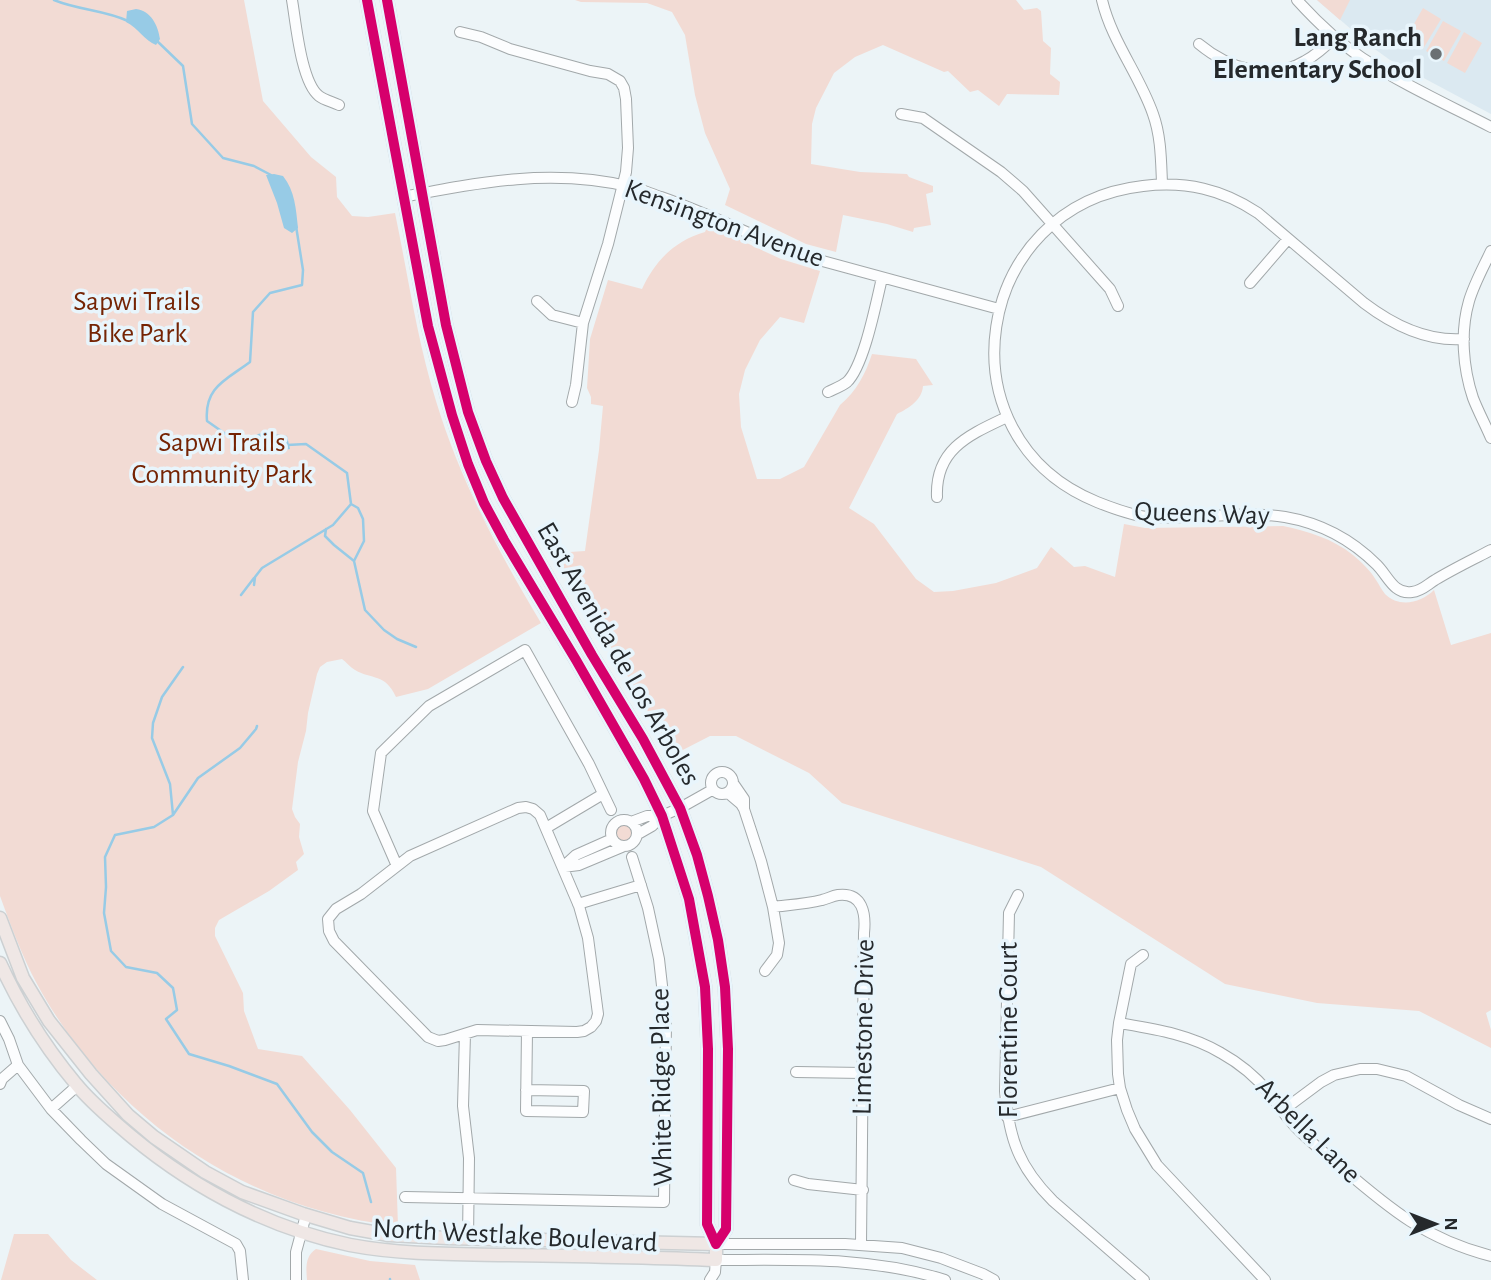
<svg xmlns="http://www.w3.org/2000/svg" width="1491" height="1280" viewBox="0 0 1491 1280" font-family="'Alegreya Sans',sans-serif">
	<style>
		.built { fill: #dbe9f1 }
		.green { fill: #f2dbd4 }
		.water { fill: #97cbe6 }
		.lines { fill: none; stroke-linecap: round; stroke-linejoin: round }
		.stream { stroke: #97cbe6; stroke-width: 2.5 }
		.minor-casing { stroke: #a2a8aa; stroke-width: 12 }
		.major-casing { stroke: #ccd0d2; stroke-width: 15 }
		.minor { stroke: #fcfdfe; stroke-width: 10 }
		.major { stroke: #efe7e5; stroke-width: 12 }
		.cycleway-casing { stroke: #e8f5fc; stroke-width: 15 }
		.cycleway { stroke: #d6006c; stroke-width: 10 }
		.poi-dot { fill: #6b7073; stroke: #e8f5fc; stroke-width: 2.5 }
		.labels { text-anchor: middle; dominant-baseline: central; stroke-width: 7; stroke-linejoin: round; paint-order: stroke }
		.poi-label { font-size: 28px; font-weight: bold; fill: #25292c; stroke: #e8f5fc; text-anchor: end }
		.street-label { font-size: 28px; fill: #25292c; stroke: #e8f5fc }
		.park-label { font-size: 28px; fill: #752404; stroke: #e8f5fc }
	</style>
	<rect width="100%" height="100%" fill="#ecf4f7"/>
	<path class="built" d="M 1317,0 L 1491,0 L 1491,114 L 1390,60 L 1372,47 Z"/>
	<path class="green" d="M 0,0 L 244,0 L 263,101 L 311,157 L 336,177 L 337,197 L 352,216 L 368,217 L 395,213 C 408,275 417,340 436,401 C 460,480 499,553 541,623 L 428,689 L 396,697 C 385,673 372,680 355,670 C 350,667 346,662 342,659 L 327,662 L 320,667 L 317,674 L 308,713 L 306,731 L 298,762 L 292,809 L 295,817 L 300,824 L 299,837 L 304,854 L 296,862 L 298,870 L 269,891 L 219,920 L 215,928 L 215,936 L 243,993 L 244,1011 L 258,1049 L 302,1056 L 350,1110 L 396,1168 L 398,1226 C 246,1210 110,1118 37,984 C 22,956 11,926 0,896 Z
		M 575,0 L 1016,0 L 1024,10 L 1037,8 L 1041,11 L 1043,41 L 1051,48 L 1050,74 L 1060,82 L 1059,95 L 1007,94 L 999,106 L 978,90 L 970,92 L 948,71 L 944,72 L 883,45 L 855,57 L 834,73 L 816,108 L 812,124 L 811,164 L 860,172 L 907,174 L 909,177 L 933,186 L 933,192 L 926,194 L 931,225 L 914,228 L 913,232 L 887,224 L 843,215 L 836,252 L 806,244 L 725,205 L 730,189 L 705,133 L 695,95 L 685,35 L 672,12 L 647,3 L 581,2 Z
		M 1317,0 L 1350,0 L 1340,20 Z
		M 1423,8 L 1441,19 L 1423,49 L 1406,38 Z
		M 1443,21 L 1461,31 L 1444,61 L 1426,51 Z
		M 1464,32 L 1482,43 L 1465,73 L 1447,63 Z
		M 708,225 L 781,259 L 820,271 L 804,323 L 780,317 L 760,340 L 745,370 L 739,394 L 741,427 L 757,479 L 780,479 L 804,467 L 840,405 C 856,392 866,373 872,354 L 916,359 L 933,385 L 923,386 C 922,400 909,408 897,414 L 849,508 L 874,524 L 916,579 L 934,592 L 953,591 L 996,583 L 1037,568 L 1051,547 L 1074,567 L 1085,566 L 1115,577 L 1124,524 L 1145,528 L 1283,526 C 1308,531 1333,539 1353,555 C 1361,562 1371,571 1376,580 C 1379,584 1381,589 1385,594 C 1399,608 1421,603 1434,590 L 1451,645 L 1491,633 L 1491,1010 L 1486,1013 L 1491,1030 L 1491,1048 L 1419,1011 L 1317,1003 L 1225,984 L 1041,867 L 842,803 L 809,773 L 736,736 L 710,736 L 673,755 L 588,607 L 554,553 L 585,551 L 599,450 L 603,406 L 591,404 L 591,397 L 587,388 L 590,339 L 608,280 L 642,289 C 655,261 674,241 705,232 Z
		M616 833a8 8 0 1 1 16 0a8 8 0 1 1-16 0Z
		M 14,1234 L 48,1234 L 71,1260 L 97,1280 L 1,1280 Z
		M 316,1249 L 370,1261 L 415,1265 L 420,1280 L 307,1280 C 306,1268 305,1256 316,1249 Z"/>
	<path class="water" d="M 136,9 C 151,11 158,25 160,39 L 156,45 C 145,41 138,28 126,22 L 127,11 Z
		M 274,174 L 283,176 C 295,191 296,209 298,228 L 292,233 L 284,228 L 277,203 L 266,175 Z
		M 267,432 C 274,435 280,434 287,436 L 290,449 C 279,451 263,454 254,447 L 253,438 L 258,434 Z"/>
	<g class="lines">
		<path class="stream" d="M 54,0 C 78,10 105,10 128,21
			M 156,40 L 183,66 L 192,124 L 223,158 L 254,166 L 271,175
			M 256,446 L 237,442 L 207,421 C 204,387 226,380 250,362 L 253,312 L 270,293 L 302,285 L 303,270 L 296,226
			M 351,504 L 358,508 L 363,519 L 364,541 L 354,561 L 365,610 L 384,630 L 397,639 L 416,647
			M 326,529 L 325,536 L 334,545 L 354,561
			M 254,585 L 255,577 L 262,568 L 333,525 L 351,504 L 347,473 L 306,444 L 287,445
			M 241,595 L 254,578
			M 257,726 L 256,729 L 240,748 L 198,778 L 173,815 L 154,827 L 115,835 L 105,857 L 106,887 L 104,913 L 111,951 L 126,967 L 157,973 L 173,988 L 177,1010 L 166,1019 L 189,1054 L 229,1066 L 277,1084 L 312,1132 L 332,1152 L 363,1173 L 371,1202
			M 173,815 L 170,784 L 152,738 L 153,723 L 162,697 L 183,667
			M 390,1279 L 390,1280"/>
		<g class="minor-casing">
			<path id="minor" d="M 292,0 C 296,23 301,82 319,96 C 324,100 333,102 339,105
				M 1102,0 C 1112,42 1139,74 1153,114 C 1161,136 1161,160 1162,183
				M 1297,0 C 1316,21 1338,42 1362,58 C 1402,84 1448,105 1491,127
				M 460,32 L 481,37 L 510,49 L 590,71 L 608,74 L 620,81 L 624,88 L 626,99 L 628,148 L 626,172 L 608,244 L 583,323 L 576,385 L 572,402
				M 1199,44 C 1228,68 1270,82 1305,61 C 1316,55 1326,46 1335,37
				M 901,114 L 923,118 L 1001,172 L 1023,191 L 1110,289 L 1118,306
				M 403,197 C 480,182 553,168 631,187 C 641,189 651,194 661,197 C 710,214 756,238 804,256 L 999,309
				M 1491,251 C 1483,268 1474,284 1469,301 C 1460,332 1463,368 1473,398 C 1478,411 1485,424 1491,438
				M 1250,283 L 1288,239
				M 537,301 L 552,315 L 583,323
				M 1464,339 C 1427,342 1393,325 1364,303 L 1258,213 C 1222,189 1186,181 1143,186 C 973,205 937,437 1097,502 C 1112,508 1131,515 1147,517 C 1193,520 1240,510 1285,517 C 1320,523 1352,540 1377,565 C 1388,576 1394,595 1412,592 C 1422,591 1428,584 1435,580 C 1453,569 1472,560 1491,550
				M 828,392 C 834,389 842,386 847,382 C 864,366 876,303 882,278
				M 937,497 C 935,449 969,435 1007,417
				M711 783a11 11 0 1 1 22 0a11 11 0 1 1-22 0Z
				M 733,783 L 744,799 L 744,809
				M 728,793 L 741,804 L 744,809 L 761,861 L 773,907 L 779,943 L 777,955 L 765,971
				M 526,807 L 533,809 L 540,815 L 579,906 L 588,938 L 598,1014 L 596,1021 L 591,1027 L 584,1031 L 577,1032 L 477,1030 L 445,1040 L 438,1041 L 428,1037 L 334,941 L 329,931 L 328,919 L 336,909 L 361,894 L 410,856 L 518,808 Z
				M611 833a13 13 0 1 1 26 0a13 13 0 1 1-26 0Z
				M 631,822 L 647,816 L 662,816 L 680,808 L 712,790
				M 546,828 L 603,794
				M 638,834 L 652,826 L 662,816
				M 397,866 L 373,811 L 381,753 L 429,706 L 525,650 L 589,764 L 611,810
				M 563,867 L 579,865 L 622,847
				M 563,867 L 576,855 L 612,839
				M 1018,895 L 1009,913 L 1005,1091 C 1009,1139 1019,1167 1053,1201 L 1144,1280
				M 578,904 L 641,885
				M 773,907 C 789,905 806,904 822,900 C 827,899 832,896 838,895 C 863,892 866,914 864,933 L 861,1244
				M 1143,955 L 1131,964 L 1119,1023 L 1117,1040 L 1118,1074 L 1120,1088 L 1127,1110 L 1135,1129 L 1157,1165 L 1265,1280
				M 0,1021 L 9,1039 L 18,1065 L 51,1109 L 81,1140 L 106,1164 L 162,1204 L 236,1244 L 240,1251 L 243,1280
				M 1119,1023 C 1154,1029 1189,1034 1221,1053 C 1239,1063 1257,1078 1270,1094 C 1278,1104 1284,1115 1293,1124 C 1307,1140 1325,1153 1341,1167 C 1391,1210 1426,1239 1491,1256
				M 465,1034 L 463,1106 L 469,1158 L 468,1239
				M 796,1072 L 863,1073
				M 0,1084 L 2,1079 L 18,1065
				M 526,1090 L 584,1091 L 583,1112 L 526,1111 L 527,1031
				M 51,1109 L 77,1086
				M 1282,1111 L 1321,1082 L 1334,1075 L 1360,1069 L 1377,1069 L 1406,1076 L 1459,1105 L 1491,1119
				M 1007,1117 L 1120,1088
				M 794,1180 L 808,1184 L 863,1190
				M 405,1197 L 664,1202 L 666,1021 L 659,959 L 648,908 L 632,857
				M 716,1244 L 845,1244 L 902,1248 L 941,1258 L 983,1274 L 994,1280
				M 296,1280 L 296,1252 L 306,1215
				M 710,1280 L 715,1272 L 716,1260 C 792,1260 871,1256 945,1280"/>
		</g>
		<g class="major-casing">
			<path id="major" d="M 387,0 L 446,325 L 468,412 L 486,461 L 503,498 L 592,655 L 643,739 L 680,808 L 697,855 L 708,896 L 718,940 L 725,987 L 728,1049 L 726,1229 L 716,1244
				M 0,918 L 23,978 L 49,1021 L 91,1074 L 128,1115 L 154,1137 L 205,1172 L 242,1192 L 303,1214 L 350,1228 L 389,1235 L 447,1238 L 716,1244
				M 0,963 C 20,1007 45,1047 76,1084 C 88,1099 103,1112 118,1125 C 184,1183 263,1227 350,1245 C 403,1255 456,1254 509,1255 C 578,1256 647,1257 716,1260 L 716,1244 L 707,1224 L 708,1049 L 705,987 L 689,899 L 662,816 L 644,779 L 576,660 L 504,540 L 484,503 L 468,464 L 452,415 L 428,326 L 367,0"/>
		</g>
		<use href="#minor" class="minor"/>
		<use href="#major" class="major"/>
		<g class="cycleway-casing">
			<path id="cycleway" d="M 367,0 L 428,326 L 452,415 L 468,464 L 484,503 L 504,540 L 576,660 L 644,779 L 662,816 L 689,899 L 705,987 L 708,1049 L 707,1224 L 716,1244
				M 387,0 L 446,325 L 468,412 L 486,461 L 503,498 L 592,655 L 643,739 L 680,808 L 697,855 L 708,896 L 718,940 L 725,987 L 728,1049 L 726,1229 L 716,1244"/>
		</g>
		<use href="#cycleway" class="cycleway"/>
	</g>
	<circle class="poi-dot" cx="1436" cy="54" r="7"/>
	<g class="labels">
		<g class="poi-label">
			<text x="1422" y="38">Lang Ranch<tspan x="1422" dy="32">Elementary School</tspan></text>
		</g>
		<g class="street-label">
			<text transform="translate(724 224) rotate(20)">Kensington Avenue</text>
			<text transform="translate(1202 514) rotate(2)">Queens Way</text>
			<text transform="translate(618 654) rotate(60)">East Avenida de Los Arboles</text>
			<text transform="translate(864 1027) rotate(-89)">Limestone Drive</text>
			<text transform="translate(1009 1030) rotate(-90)">Florentine Court</text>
			<text transform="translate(662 1087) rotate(-91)">White Ridge Place</text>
			<text transform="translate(1308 1131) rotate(45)">Arbella Lane</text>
			<text transform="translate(515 1236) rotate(3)">North Westlake Boulevard</text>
		</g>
		<g class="park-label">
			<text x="137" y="302">Sapwi Trails<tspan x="137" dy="32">Bike Park</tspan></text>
			<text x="222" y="443">Sapwi Trails<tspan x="222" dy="32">Community Park</tspan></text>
		</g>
	</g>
	<g transform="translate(1435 1224) rotate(90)" stroke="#e8f5fc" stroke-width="5" paint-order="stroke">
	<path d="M0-5L12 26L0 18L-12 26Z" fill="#25292c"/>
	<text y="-10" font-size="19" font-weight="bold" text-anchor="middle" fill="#25292c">N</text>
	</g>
</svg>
